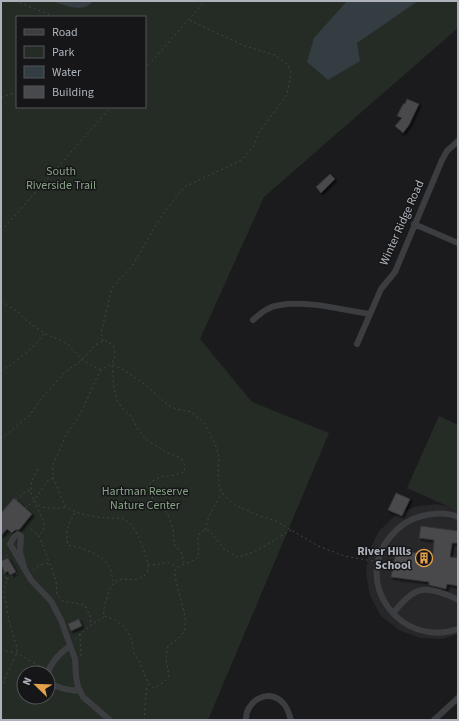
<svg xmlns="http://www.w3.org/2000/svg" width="459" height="721" viewBox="0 0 459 721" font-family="'Source Sans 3',sans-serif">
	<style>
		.built { fill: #27272a }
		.green { fill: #252c25; fill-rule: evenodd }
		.water { fill: #333d42 }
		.building { fill: #48494c; stroke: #353538; filter: url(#shadow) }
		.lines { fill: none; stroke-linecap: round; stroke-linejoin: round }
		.path { stroke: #424448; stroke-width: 1; stroke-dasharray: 2 3; stroke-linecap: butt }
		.minor { stroke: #3c3d41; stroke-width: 6 }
		.labels { text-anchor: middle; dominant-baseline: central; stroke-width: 3; stroke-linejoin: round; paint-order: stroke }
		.park-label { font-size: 12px; fill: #88a487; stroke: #161618 }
		.street-label { font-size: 12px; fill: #aeb3bb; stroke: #161618 }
		.poi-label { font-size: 12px; font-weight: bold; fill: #aeb3bb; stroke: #161618; text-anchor: end }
	</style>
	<defs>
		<filter id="shadow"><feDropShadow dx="2" dy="2" stdDeviation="1" flood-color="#0009"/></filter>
	</defs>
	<rect width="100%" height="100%" fill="#1b1b1d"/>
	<path class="built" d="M 436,504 L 458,509 L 458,634 L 443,639 L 420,638 L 399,630 L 381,616 L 370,596 L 366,573 L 369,551 L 379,531 L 395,516 L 414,507 Z"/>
	<path class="green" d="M 1,1 L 458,1 L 458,28 L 264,197 L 200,339 L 252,402 L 329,433 L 208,720 L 1,720 ZM 17,17 L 145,17 L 145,107 L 17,107 ZM 24,673 L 48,673 L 48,697 L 24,697 Z
		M 439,416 L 458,425 L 458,511 L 407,488 Z"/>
	<path class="water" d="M 52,1 L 93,1 C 83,14 64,5 52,1 Z
		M 347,1 L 418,1 L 357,43 L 360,61 L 328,80 L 307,62 L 314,38 Z"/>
	<path class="building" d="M 407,99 L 419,104 L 409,125 L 403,133 L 395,126 L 402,118 L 397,116 L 402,106 L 404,103 L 405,104 Z
		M 330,174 L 335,179 L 321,193 L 316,187 Z
		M 396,493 L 410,499 L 402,516 L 388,510 Z
		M 14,498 L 32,514 L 19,530 L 15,530 L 12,533 L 7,529 L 1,536 L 1,513 Z
		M 421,526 L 458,531 L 458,543 L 452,543 L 450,557 L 458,558 L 458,586 L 447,584 L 446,589 L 429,585 L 429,582 L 391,577 L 396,551 L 433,554 L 434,540 L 419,538 Z
		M 8,558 L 16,572 L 10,575 L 8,571 L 5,573 L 1,565 L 1,561 Z
		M 79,619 L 82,626 L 71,631 L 68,624 Z"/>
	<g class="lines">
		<path class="path" d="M 15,1 L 55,17
			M 145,69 L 205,1
			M 1,97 L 17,92
			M 1,231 L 111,107
			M 1,302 L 17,311 L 28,322 L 44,333 L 68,344 L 82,360 L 101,370
			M 103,341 L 101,333 L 112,288 L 133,265 L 160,218 L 184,187 L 240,161 L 253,147 L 260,131 L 287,95 L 291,72 L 288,65 L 275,55 L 245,46 L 189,20
			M 1,371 C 17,362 33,348 44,334
			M 1,439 L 30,415 L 40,400 L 65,372 L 82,360 L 95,345 L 103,341 L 106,341 L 113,345 L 114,349 L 115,356 L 112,364 L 114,388 L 117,400 L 122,408 L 131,416 L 139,431 L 147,440 L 166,452 L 181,458 C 184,463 186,466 184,472 C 173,478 153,473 148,488 L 153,499 L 167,513 L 173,528 L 174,543 L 176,547 L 181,552 L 184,563
			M 38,469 C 36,473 33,477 32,481 C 28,494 34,508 49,508 C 54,508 60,509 65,507
			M 16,500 L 26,491 L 31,491
			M 36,505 C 40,519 51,522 39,536
			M 25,508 L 34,501 L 47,481 L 53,478
			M 75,513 C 68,525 65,530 68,545 C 82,548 104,554 110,569 C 112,573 112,577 113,581
			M 31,529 L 39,536 L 56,580 L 57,595 L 63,601 L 85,605 L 90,616 L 91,625
			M 205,530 L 209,516 L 222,493
			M 291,530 C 273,540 258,553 237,557 L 224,549 L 209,530 C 191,531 201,546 198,557 C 192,563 182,563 175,570 C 174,586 190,617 184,631 C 180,638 174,642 168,646 L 166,658 L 169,676 L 164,682 L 154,688 L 148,683 L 140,663 L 134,653 L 132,641 L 125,627 L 115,620 L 104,616 C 103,610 105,604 107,598 C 115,565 132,589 146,574 C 153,567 138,533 132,526 C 129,522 126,520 122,518 C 107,519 77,516 65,506 L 53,477 L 53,465 L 66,435 L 80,415 L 97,377 L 101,370 L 112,364 L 122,369 L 143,383 L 168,405 L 176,409 L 191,412 L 204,422 L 216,446 L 219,458 L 218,474 L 220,489 L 222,493 L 230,501 L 237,506 L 260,516 L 276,521 L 318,546 L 344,556 L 373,561
			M 1,540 L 4,542
			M 1,558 L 10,554
			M 148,564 L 155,565 L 167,562 L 177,567
			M 1,568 L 7,579 L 4,592 L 9,621 L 17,648 L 17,653 L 1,687
			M 33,570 L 39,565 L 48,563
			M 7,579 L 20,572
			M 80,634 L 81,657
			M 75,639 L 91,625 L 104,617
			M 1,650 L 17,653 L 30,661 L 42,667
			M 144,720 L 147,684"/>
		<path class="minor" d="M 414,224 L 458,243
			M 253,320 C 261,313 269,306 280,305 C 306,300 343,310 370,314
			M 357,344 L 381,289 L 395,272 L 442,160 L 447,151 L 458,141
			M 458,517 C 447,512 434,513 422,516 C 409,519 399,526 390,537 C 352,583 401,649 458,629
			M 24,567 L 20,552 L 21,536 L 18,534 L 14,537 L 10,544 L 31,580 L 51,601 L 61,620 L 75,659 L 76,676 L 78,687 L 83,697 L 110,720
			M 393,613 C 400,605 410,592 422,590 C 432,588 449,595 458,600
			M 48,673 C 51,661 60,653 70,646
			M 48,679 C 54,689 70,690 80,691
			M 246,720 C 245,701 269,687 283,703 C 288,708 289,714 291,720
			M 434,720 L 458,698"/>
	</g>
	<defs>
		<g id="building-ring" transform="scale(0.9)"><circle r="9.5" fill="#161618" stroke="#e3a14c" stroke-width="1.5"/><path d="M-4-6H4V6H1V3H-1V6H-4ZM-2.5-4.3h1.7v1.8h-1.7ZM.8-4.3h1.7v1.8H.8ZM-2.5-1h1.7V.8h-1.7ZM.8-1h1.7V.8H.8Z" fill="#e3a14c"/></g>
	</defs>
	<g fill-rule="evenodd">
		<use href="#building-ring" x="424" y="558"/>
	</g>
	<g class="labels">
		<g class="park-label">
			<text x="61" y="171">South<tspan x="61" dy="14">Riverside Trail</tspan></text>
			<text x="145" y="491">Hartman Reserve<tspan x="145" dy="14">Nature Center</tspan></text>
		</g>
		<g class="street-label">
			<text transform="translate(402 223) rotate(-66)">Winter Ridge Road</text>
		</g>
		<g class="poi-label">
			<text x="411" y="551">River Hills<tspan x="411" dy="14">School</tspan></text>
		</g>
	</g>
	<rect width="459" height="721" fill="none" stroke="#aeb3bb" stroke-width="4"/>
	<rect x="16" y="16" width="130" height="92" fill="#161618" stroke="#535559"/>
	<rect x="24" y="29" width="20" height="6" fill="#3c3d41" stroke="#535559"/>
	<text x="52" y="36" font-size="12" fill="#aeb3bb">Road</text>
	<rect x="24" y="46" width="20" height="12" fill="#252c25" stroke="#535559"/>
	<text x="52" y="56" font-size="12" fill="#aeb3bb">Park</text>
	<rect x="24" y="66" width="20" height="12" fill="#333d42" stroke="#535559"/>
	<text x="52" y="76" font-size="12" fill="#aeb3bb">Water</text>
	<rect x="24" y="86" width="20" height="12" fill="#48494c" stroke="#535559"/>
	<text x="52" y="96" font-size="12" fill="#aeb3bb">Building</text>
	<g transform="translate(36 685) rotate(293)"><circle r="19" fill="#161618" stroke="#535559"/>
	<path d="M0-3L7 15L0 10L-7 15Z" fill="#e3a14c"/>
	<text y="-6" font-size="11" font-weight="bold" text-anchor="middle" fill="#aeb3bb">N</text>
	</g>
</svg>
